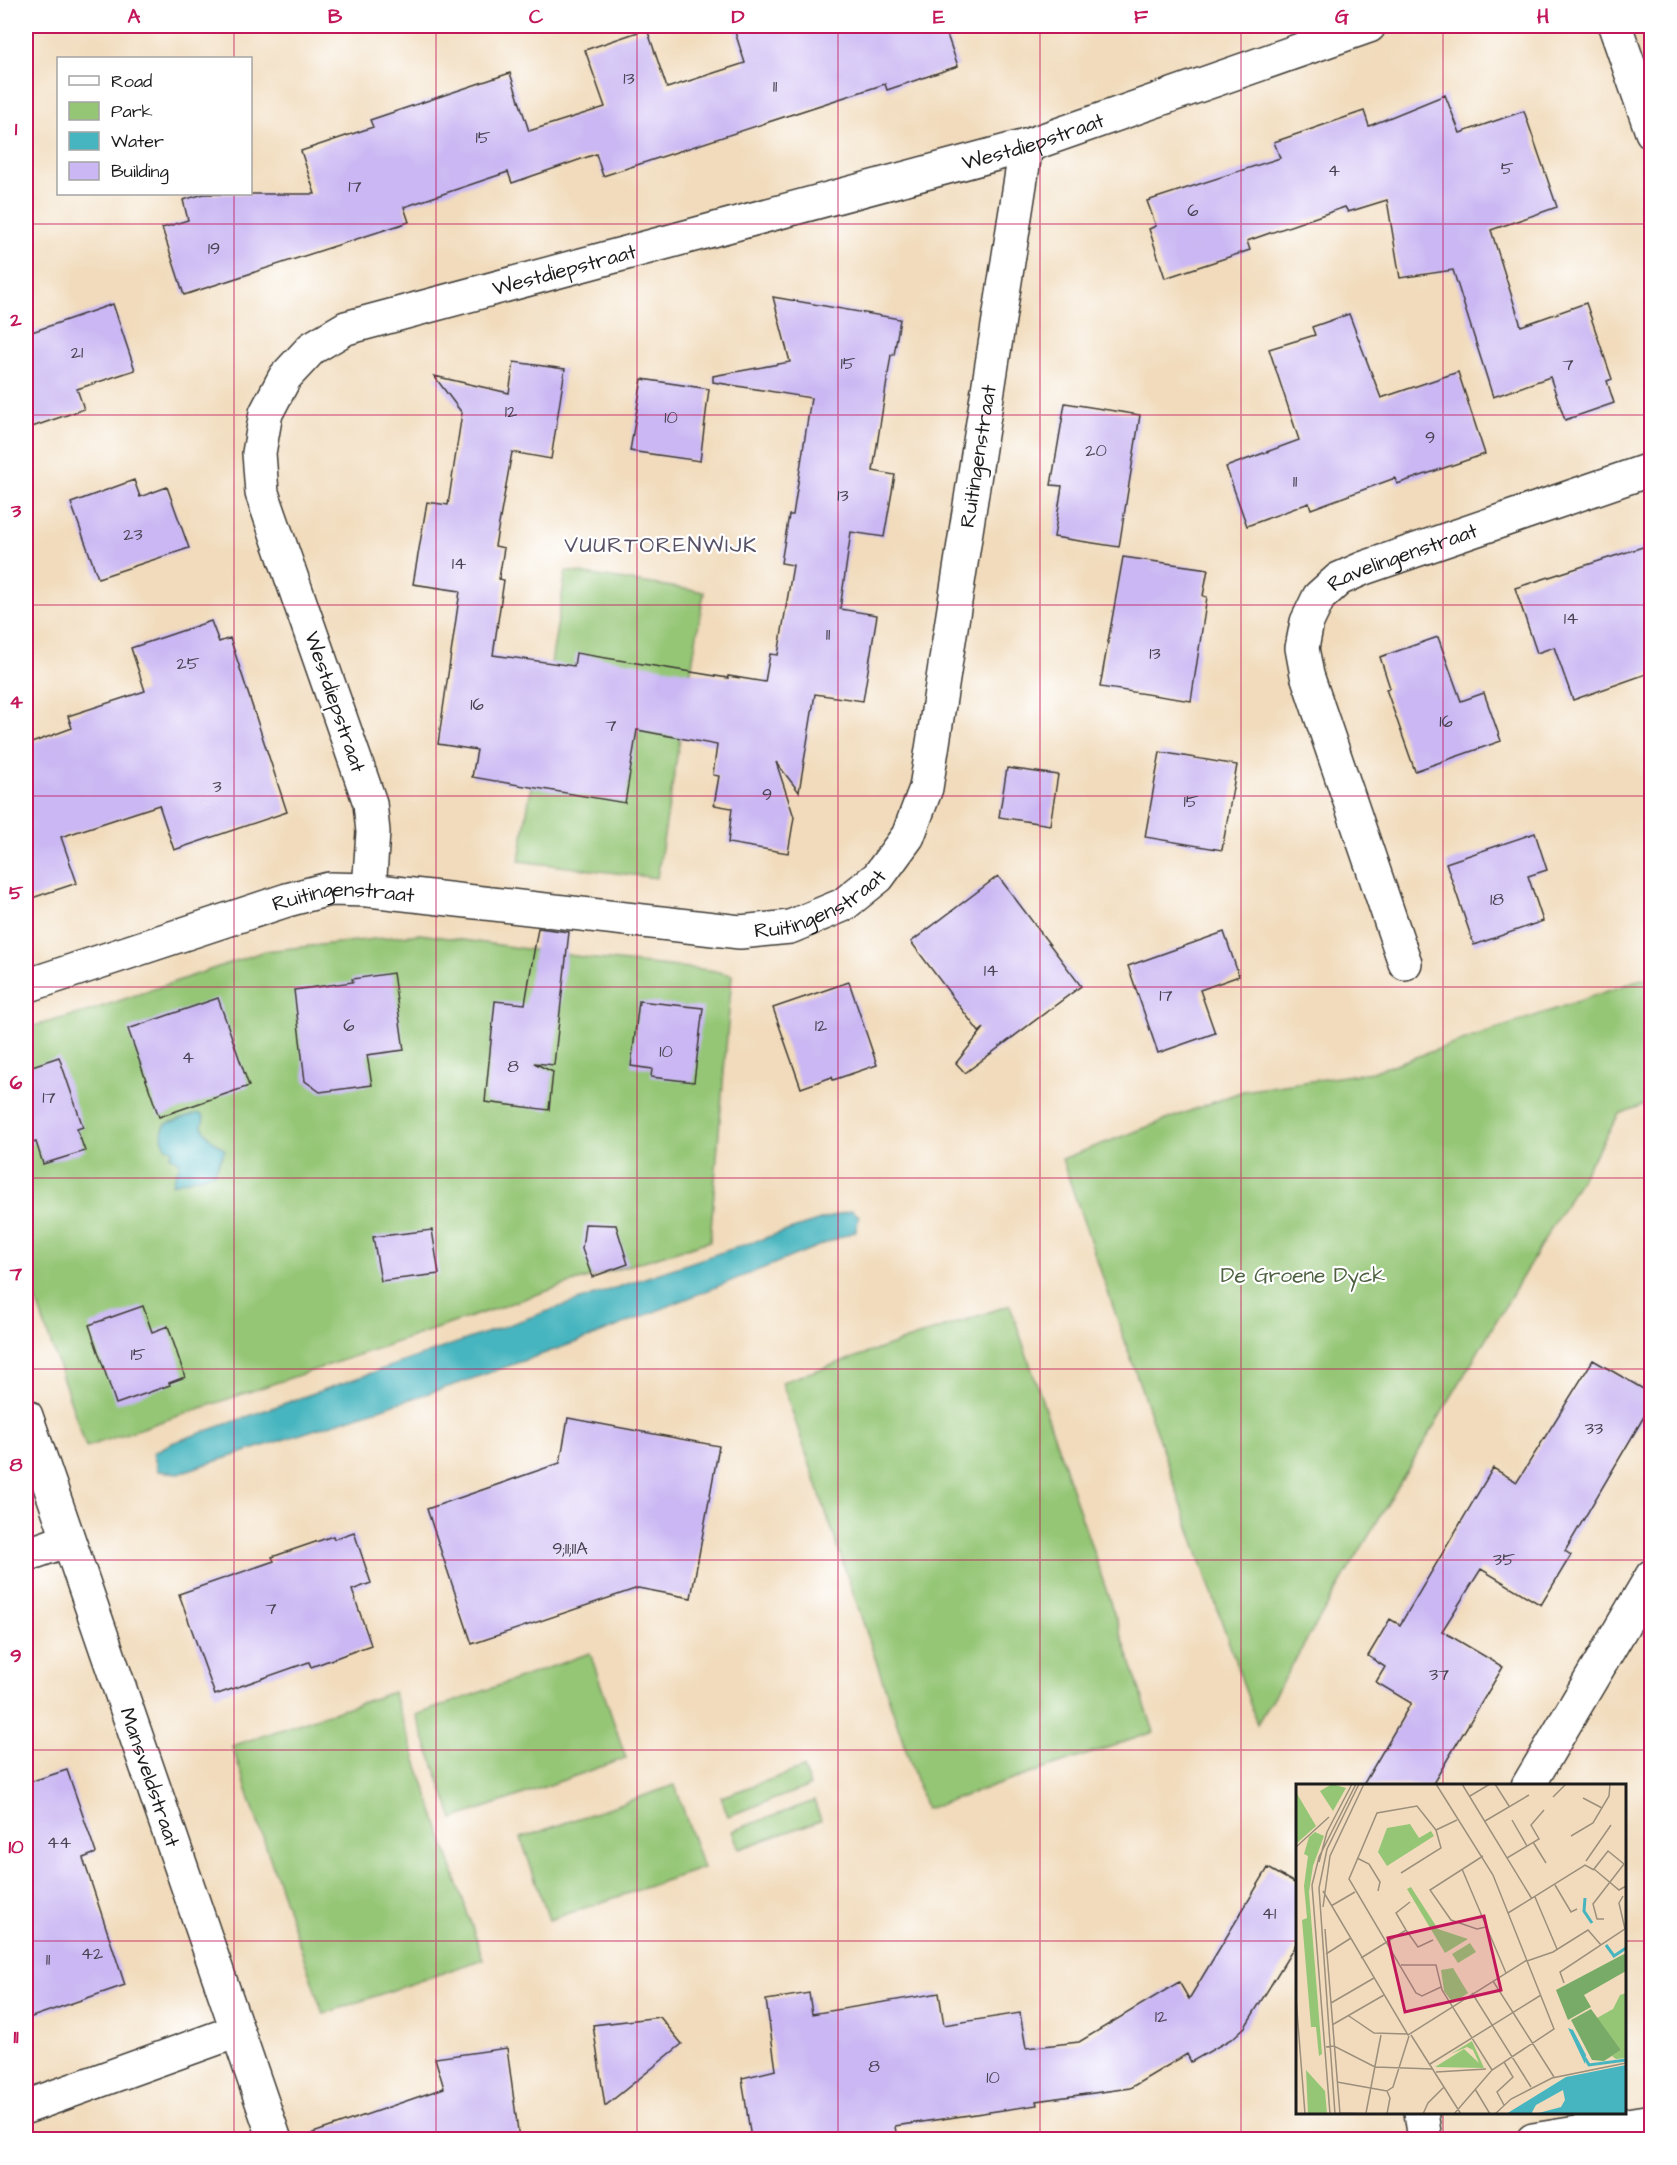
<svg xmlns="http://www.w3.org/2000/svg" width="1677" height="2165" viewBox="0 0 1677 2165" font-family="'Architects Daughter',sans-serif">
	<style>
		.green { fill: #95c676; stroke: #587149; stroke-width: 1.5 }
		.water { fill: #46b5bf; stroke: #31686e; stroke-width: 1.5 }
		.building { fill: #cab7f3 }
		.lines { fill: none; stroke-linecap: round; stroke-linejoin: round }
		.street-casing { stroke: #3c3934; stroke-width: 36 }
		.street { stroke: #fff; stroke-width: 33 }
		.grid { fill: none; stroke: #c2185b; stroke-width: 1.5; stroke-opacity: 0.55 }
		.labels { text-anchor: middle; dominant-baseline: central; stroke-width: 4.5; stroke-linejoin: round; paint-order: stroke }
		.number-label { font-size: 18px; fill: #484352 }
		.street-label { font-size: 21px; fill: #1c1c1c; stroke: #fff }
		.park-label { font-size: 21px; fill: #4c6040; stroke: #fff }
		.neighbourhood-label { font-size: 22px; letter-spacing: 1.5px; fill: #595267; stroke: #fff }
		.inset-river { fill: none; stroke: #46b5bf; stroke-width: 3 }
		.inset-road { fill: none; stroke: #9c8f7c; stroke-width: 1.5 }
		.view { fill: #c2185b; fill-opacity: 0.15; stroke: #c2185b; stroke-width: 3 }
		.inset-edge { fill: none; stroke: #1c1c1c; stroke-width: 3 }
		.neatline { fill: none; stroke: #c2185b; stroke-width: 2 }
		.grid-label { font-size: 20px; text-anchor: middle; font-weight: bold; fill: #c2185b }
	</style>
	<rect width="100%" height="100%" fill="#fff"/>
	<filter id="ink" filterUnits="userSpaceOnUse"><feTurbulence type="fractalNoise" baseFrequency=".0167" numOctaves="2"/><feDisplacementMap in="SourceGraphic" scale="12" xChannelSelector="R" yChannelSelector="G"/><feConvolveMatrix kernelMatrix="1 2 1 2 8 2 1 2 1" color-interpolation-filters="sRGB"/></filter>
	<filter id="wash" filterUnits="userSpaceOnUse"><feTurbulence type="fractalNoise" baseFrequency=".008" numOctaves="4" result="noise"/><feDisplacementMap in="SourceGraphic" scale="24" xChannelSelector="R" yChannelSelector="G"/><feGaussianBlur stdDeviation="1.35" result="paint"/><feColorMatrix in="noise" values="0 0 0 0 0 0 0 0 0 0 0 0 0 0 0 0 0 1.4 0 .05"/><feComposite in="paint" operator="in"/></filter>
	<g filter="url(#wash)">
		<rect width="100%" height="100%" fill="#f1dbbc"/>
		<path class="green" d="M 566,571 L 704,592 L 657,878 L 519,861 Z
			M 420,934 L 597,959 L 710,970 L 732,975 L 710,1241 L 562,1286 L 86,1447 L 26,1270 L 26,1028 L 89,1011 L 265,951 Z
			M 1651,976 L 1651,1102 L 1619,1114 L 1257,1724 L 1062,1159 L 1243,1091 L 1372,1072 Z
			M 1010,1305 L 1154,1732 L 926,1809 L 782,1382 Z
			M 590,1653 L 626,1758 L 453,1819 L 416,1715 Z
			M 393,1692 L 483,1959 L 323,2014 L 232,1746 Z
			M 803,1768 L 810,1786 L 728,1816 L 721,1797 Z
			M 675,1785 L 703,1868 L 549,1920 L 521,1838 Z
			M 814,1801 L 821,1820 L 739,1849 L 732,1831 Z"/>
		<path class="water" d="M 199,1113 L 204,1117 L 202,1126 L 209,1137 L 225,1150 L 214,1173 L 172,1184 C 173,1176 179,1170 180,1162 L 170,1156 L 173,1149 L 166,1147 C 161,1139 161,1131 166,1124 Z
			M 852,1210 L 859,1216 L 856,1231 L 591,1337 L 460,1383 L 179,1473 L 158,1471 L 153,1453 L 172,1443 C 398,1364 624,1282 852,1210 Z"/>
		<g id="blocks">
			<path class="building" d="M 733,26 L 944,26 L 958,66 L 887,90 L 885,84 L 603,176 L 596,154 L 512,183 L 508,172 L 404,207 L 409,222 L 184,295 L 162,228 L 188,220 L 183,200 L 204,194 L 315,194 L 301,151 L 373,127 L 370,120 L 510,73 L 529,131 L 605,107 L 585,50 L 647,29 L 667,88 L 745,63 Z
				M 1445,95 L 1460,133 L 1524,111 L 1557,207 L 1491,230 L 1521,326 L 1586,303 L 1612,379 L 1607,381 L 1614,403 L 1565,420 L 1550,377 L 1493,397 L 1453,270 L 1400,278 L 1387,200 L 1348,212 L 1345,207 L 1247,241 L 1250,250 L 1165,278 L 1149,229 L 1156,226 L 1147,201 L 1280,158 L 1274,142 L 1364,111 L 1369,126 Z
				M 773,297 L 900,319 L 894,355 L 891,355 L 873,471 L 895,475 L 884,537 L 851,532 L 840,609 L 877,615 L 863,701 L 815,694 L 799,792 L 776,762 L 794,817 L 788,853 L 728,843 L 732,808 L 714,805 L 719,776 L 713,775 L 717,745 L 637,730 L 625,803 L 472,777 L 477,750 L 438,744 L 460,591 L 413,584 L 427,502 L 448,505 L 462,413 L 434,376 L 509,393 L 514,362 L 565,369 L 551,459 L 512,452 L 495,546 L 504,548 L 499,579 L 504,580 L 493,655 L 574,666 L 576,653 L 728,678 L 728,676 L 765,682 L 770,654 L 778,655 L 793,565 L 781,563 L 789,515 L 793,515 L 811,398 L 713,382 L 713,376 L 790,362 Z
				M 113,304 L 135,370 L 77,389 L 84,409 L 32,427 L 26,407 L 26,334 Z
				M 1349,314 L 1381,398 L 1458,372 L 1485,454 L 1397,484 L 1395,478 L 1311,509 L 1309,503 L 1247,526 L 1226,467 L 1299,440 L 1269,349 L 1315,335 L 1312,327 Z
				M 642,379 L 709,389 L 700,461 L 630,451 Z
				M 1065,403 L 1140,415 L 1119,547 L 1054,537 L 1062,486 L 1051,485 Z
				M 134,480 L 140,497 L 167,487 L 189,548 L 98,578 L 71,503 Z
				M 1652,544 L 1652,672 L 1573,700 L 1554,647 L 1537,653 L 1515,588 Z
				M 1123,557 L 1208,569 L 1203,596 L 1207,597 L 1191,701 L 1100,687 Z
				M 211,621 L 219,642 L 230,638 L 287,812 L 174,850 L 159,805 L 61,837 L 77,883 L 26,900 L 26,745 L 72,728 L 68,716 L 145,691 L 131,648 Z
				M 1438,637 L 1461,701 L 1484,693 L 1501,741 L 1415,771 L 1386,689 L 1390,688 L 1380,657 Z
				M 1160,752 L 1237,765 L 1222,850 L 1145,837 Z
				M 1007,768 L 1058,775 L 1050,825 L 999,817 Z
				M 1535,833 L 1547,870 L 1528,876 L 1543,921 L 1474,945 L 1446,863 Z
				M 998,876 L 1081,986 L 965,1073 L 956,1063 L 984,1028 L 979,1032 L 911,942 Z
				M 538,928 L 569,932 L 554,1065 L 534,1063 L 553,1072 L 549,1110 L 485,1102 L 495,1001 L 525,1004 Z
				M 1224,932 L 1239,976 L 1200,990 L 1215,1033 L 1158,1053 L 1128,966 Z
				M 393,973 L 404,1050 L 367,1055 L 372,1085 L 320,1092 L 305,1081 L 294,990 L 353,982 L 352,979 Z
				M 849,982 L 877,1065 L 833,1080 L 832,1077 L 801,1088 L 773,1008 Z
				M 218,998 L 249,1086 L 159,1117 L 128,1029 Z
				M 639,1001 L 703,1008 L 694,1082 L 651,1077 L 652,1069 L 631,1066 Z
				M 59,1057 L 83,1127 L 77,1129 L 85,1151 L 43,1164 L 36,1142 L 26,1145 L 26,1068 Z
				M 585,1224 L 616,1225 L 628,1264 L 592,1277 L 582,1249 Z
				M 432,1230 L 439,1274 L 381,1281 L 373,1237 Z
				M 143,1306 L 152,1332 L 168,1326 L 185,1377 L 169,1383 L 170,1385 L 116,1404 L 89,1325 Z
				M 1593,1360 L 1652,1394 L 1652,1403 L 1565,1551 L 1571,1555 L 1541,1605 L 1481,1569 L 1442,1631 L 1503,1667 L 1432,1785 L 1363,1785 L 1411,1703 L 1376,1682 L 1385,1667 L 1368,1656 L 1390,1619 L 1400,1625 L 1493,1468 L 1517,1482 Z
				M 568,1418 L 719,1446 L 691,1598 L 638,1588 L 472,1644 L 427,1509 L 560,1463 Z
				M 354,1532 L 371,1583 L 352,1590 L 371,1645 L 311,1667 L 309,1662 L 215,1695 L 179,1594 L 274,1561 L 272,1557 L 333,1536 L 334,1539 Z
				M 67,1770 L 96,1853 L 83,1858 L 125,1985 L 26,2019 L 26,1783 Z
				M 1268,1868 L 1298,1885 L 1298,1941 L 1245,2027 L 1233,2038 L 1191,2062 L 1187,2054 L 1130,2088 L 1036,2101 L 1037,2105 L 895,2126 L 897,2139 L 751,2139 L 742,2078 L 776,2070 L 766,2000 L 809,1993 L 812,2014 L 939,1993 L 944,2025 L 1020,2013 L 1026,2048 L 1079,2042 L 1179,1982 L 1189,1999 Z
				M 660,2017 L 682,2044 L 605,2106 L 593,2025 Z
				M 507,2048 L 519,2139 L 314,2139 L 313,2133 L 444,2088 L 435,2058 Z"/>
		</g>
	</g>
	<g filter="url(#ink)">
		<use href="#blocks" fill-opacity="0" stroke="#3c3934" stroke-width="1.5"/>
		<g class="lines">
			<g class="street-casing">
				<g id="street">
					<path d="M 1615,26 L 1652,132"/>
					<path id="s1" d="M 369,890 L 373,832 L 370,803 L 262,493 L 259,453 L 266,413 L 285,377 L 312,348 L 346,328 L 1026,146 L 1369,26"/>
					<path id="s2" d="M 1405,963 L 1307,675 L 1302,648 L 1307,622 L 1319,597 L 1339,579 L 1364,568 L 1652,469"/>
					<path id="s3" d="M 26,986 L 287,900 L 329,889 L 369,890 L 740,932 L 790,927 L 843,905 L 878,877 L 908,836 L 926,788 L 1026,146"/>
					<path id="s4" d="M 26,1416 L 275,2140"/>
					<path d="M 26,1555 L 68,1540"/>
					<path d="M 1528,1786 L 1652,1576"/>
					<path d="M 26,2107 L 237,2031"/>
					<path d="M 1421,2112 L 1425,2140"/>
					<path d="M 1533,2140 L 1652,2121"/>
				</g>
			</g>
			<use href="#street" class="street"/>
		</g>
	</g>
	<path class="grid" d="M 234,26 L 234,58M 436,26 L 436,2140M 637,26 L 637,2140M 838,26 L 838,2140M 1040,26 L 1040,2140M 1241,26 L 1241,2140M 1443,26 L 1443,1786M 234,194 L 234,2140M 26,224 L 1652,224M 26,415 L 1652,415M 26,605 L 1652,605M 26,796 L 1652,796M 26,987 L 1652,987M 26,1178 L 1652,1178M 26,1369 L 1652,1369M 26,1560 L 1652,1560M 26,1750 L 1652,1750M 26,1941 L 1298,1941M 1624,1941 L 1652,1941M 1443,2112 L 1443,2140"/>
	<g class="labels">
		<g class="number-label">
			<text x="629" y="78">13</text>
			<text x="775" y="86">11</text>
			<text x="483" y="137">15</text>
			<text x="1507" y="168">5</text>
			<text x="1334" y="170">4</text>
			<text x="355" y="186">17</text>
			<text x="1193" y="210">6</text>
			<text x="214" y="248">19</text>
			<text x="77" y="352">21</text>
			<text x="848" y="363">15</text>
			<text x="1568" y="364">7</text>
			<text x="511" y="411">12</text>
			<text x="671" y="417">10</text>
			<text x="1430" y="437">9</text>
			<text x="1096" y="450">20</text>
			<text x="1295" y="481">11</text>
			<text x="843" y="495">13</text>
			<text x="133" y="534">23</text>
			<text x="459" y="563">14</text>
			<text x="1571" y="618">14</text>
			<text x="828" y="634">11</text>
			<text x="1155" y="653">13</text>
			<text x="188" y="663">25</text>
			<text x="477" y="704">16</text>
			<text x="1446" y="721">16</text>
			<text x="611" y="725">7</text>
			<text x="217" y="786">3</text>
			<text x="767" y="794">9</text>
			<text x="1191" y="801">15</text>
			<text x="1497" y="899">18</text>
			<text x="991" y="970">14</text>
			<text x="1166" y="995">17</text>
			<text x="349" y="1025">6</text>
			<text x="821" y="1025">12</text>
			<text x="666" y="1051">10</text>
			<text x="188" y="1057">4</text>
			<text x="513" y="1066">8</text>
			<text x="49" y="1097">17</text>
			<text x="138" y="1354">15</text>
			<text x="1594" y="1428">33</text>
			<text x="570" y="1548">9;11;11A</text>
			<text x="1504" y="1559">35</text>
			<text x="271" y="1608">7</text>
			<text x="1439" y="1674">37</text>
			<text x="59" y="1842">44</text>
			<text x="1269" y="1913">41</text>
			<text x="92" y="1953">42</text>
			<text x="48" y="1959">11</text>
			<text x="1161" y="2016">12</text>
			<text x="874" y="2066">8</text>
			<text x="993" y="2077">10</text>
		</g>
		<g class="street-label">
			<text stroke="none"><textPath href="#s1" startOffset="1328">Westdiepstraat</textPath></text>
			<text stroke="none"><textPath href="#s1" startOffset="842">Westdiepstraat</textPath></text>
			<text stroke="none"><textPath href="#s3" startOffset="1322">Ruitingenstraat</textPath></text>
			<text stroke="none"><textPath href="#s2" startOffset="480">Ravelingenstraat</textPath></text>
			<text transform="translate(335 702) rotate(71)">Westdiepstraat</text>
			<text stroke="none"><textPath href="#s3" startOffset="818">Ruitingenstraat</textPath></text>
			<text stroke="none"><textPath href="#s3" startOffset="332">Ruitingenstraat</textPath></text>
			<text stroke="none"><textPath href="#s4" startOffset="382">Mansveldstraat</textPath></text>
		</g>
		<g class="park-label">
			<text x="1303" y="1275">De Groene Dyck</text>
		</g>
		<g class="neighbourhood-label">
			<text x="661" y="545">VUURTORENWIJK</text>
		</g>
	</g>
	<g transform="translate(1296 1784)">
		<rect width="330" height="330" fill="#f1dbbc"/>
		<path d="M 36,0 L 50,4 L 37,27 L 24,7 ZM 0,8 L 20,42 L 0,60 ZM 114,40 L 123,54 L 135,47 L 138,52 L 91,82 L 82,68 L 91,44 ZM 19,48 L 28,52 L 17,82 L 13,108 L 26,270 L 23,272 L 20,243 L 15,243 L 6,136 L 11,134 L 8,102 L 12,72 L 8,70 L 13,53 ZM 115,103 L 142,145 L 172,155 L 149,169 L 111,105 ZM 174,159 L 180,168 L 162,179 L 156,170 ZM 157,184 L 172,209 L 157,219 L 148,207 L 145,186 ZM 330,209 L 330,274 L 320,275 L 316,272 L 325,266 L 301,234 L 317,225 L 324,211 ZM 176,257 L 188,284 L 139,283 L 168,265 L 183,279 L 177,266 L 171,263 L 155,270 ZM 10,286 L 29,307 L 31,330 L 12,330 Z" fill="#95c676"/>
		<path d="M 330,169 L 330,187 L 288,211 L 295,223 L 272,236 L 260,206 ZM 295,225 L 325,266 L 308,277 L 296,276 L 275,236 Z" fill="#78ab67"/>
		<path d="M 272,244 L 277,246 L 290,271 L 289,280 ZM 330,281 L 330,330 L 239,330 L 265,323 L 269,316 L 267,306 L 240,321 L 235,330 L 210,330 L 270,293 Z" fill="#46b5bf"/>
		<path class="inset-river" d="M 289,114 L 288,127 L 296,139M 310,161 L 318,172 L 330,164M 289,274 L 293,281 L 330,276"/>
		<path class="inset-road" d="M 140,0 L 197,91 L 258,245 L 196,286 L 158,330M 166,0 L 236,115M 199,0 L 213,22M 174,12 L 194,0M 257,13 L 270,0M 287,14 L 306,24M 216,36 L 231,62M 189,37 L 233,11M 275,52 L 297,39 L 313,12 L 314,0M 237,58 L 250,79M 0,63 L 33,33M 187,72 L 134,106 L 155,136 L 181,145 L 190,143M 61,74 L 73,80 L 84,98 L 82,107M 211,74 L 243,55 L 235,41 L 248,26M 290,77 L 315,41M 23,78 L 31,48 L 56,0M 328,80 L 312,67 L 298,85 L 323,106 L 330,102M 166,85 L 210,189M 105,89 L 145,64 L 140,46M 259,101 L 275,128 L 281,125M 27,107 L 112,251 L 231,176M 239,113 L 261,165M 35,122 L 59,108M 27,123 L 34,72 L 68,0M 212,129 L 289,81 L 298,86M 308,135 L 301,135 L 297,120 L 328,80M 29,145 L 44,330M 110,146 L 100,129 L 114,118M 30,170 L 55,154M 65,174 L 110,146 L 122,163 L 137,156M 231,177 L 257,168 L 292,146 L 305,161M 105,181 L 140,181 L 146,206 L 196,286M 197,197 L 258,293M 268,199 L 264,188 L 329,145 L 323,119 L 327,112M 145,203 L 126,212 L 120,209 L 53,95 L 81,29 L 121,22 L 140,46 L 161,36M 176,209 L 235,303M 0,214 L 9,330M 35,219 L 78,194M 53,232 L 78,249 L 111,250M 36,241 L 88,211M 115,251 L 165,330M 30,263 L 38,262 L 79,283 L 137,285M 208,278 L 217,293 L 201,308 L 208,321M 134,280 L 245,211M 140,288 L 190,285M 41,298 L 91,307M 179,305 L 194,330M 44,329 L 82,330M 70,329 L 85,251M 34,330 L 16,101 L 23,73 L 60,0M 39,330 L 23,104 L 31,65 L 63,0M 91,330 L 94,314 L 91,307 L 97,303 L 113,252M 127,330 L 132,319 L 148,303M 199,330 L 215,315 L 256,294 L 330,279"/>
		<path class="view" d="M 188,132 L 205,206 L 109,228 L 92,154 Z"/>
		<rect width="330" height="330" class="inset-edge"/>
	</g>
	<rect width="1677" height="2165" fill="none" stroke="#fff" stroke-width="66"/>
	<rect x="57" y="57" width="195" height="138" fill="#ffffff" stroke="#a4a4a4" stroke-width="1.5"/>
	<rect x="69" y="76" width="30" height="9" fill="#ffffff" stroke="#a4a4a4" stroke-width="1.5"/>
	<text x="111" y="87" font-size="18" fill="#1c1c1c">Road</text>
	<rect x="69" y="102" width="30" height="18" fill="#95c676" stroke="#a4a4a4" stroke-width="1.5"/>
	<text x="111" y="117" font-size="18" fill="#1c1c1c">Park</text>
	<rect x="69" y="132" width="30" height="18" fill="#46b5bf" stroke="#a4a4a4" stroke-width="1.5"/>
	<text x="111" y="147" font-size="18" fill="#1c1c1c">Water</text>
	<rect x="69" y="162" width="30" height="18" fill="#cab7f3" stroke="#a4a4a4" stroke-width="1.5"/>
	<text x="111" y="177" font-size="18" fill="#1c1c1c">Building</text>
	<rect x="33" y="33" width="1611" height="2099" class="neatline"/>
	<g class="grid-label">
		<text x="134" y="23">A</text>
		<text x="335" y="23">B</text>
		<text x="536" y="23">C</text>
		<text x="738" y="23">D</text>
		<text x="939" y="23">E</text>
		<text x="1141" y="23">F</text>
		<text x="1342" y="23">G</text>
		<text x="1543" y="23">H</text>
		<text x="16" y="135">1</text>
		<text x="16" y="326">2</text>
		<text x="16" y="517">3</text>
		<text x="16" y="708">4</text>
		<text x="16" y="899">5</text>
		<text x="16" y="1089">6</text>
		<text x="16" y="1280">7</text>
		<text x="16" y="1471">8</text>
		<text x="16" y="1662">9</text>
		<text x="16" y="1853">10</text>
		<text x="16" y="2043">11</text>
	</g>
</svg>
